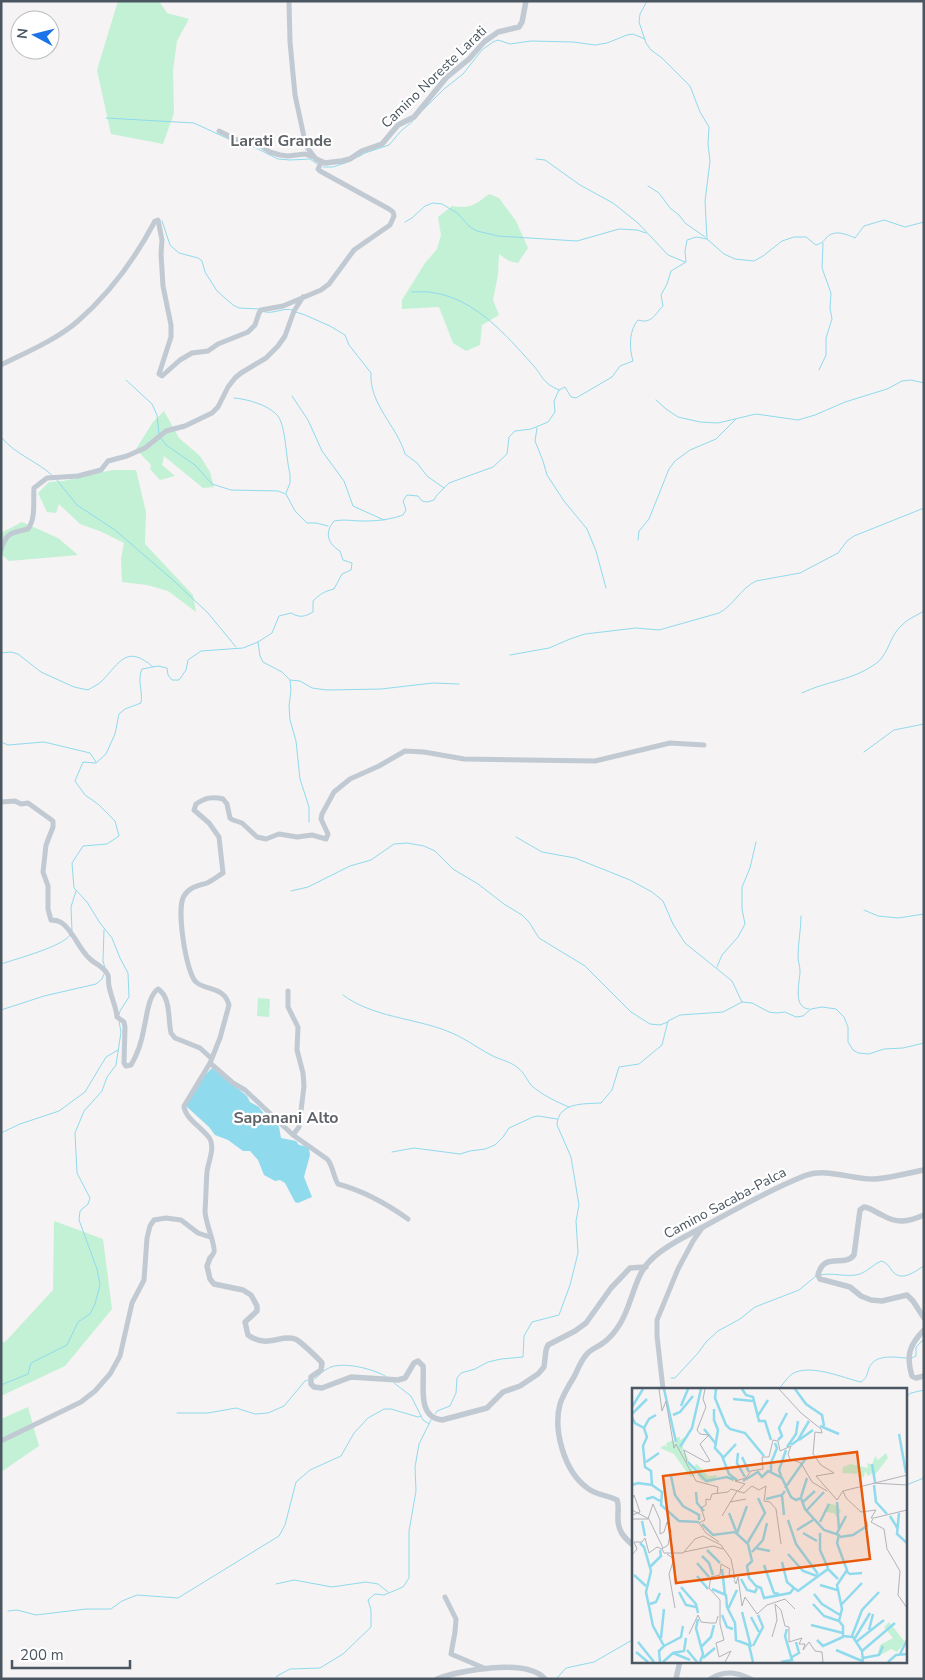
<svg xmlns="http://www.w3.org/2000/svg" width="925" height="1680" viewBox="0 0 925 1680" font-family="'Nunito Sans',sans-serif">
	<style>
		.green { fill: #c3f1d5 }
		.water { fill: #90daee }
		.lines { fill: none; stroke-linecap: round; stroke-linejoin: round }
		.stream { stroke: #90daee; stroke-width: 1 }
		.minor { stroke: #c1cad2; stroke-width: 5 }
		.tertiary { stroke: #c1cad2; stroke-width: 5.5 }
		.labels { text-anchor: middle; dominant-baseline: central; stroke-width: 4.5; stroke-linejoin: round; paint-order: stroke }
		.street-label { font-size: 14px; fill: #4a5661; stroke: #fff }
		.quarter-label { font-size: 16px; font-weight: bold; fill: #5f6368; stroke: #fff }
		.inset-river { fill: none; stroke: #90daee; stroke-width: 2.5 }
		.inset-road { fill: none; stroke: #b1b4b9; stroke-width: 1 }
		.view { fill: #e8590c; fill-opacity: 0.15; stroke: #e8590c; stroke-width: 2.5 }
		.inset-edge { fill: none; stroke: #4a5661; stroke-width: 2.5 }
	</style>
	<rect width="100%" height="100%" fill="#f5f3f3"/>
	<path class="green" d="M 118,1 L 159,1 L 167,13 L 189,19 L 177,41 L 173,70 L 174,113 L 163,144 L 111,134 L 97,70 Z
		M 489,194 L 499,198 L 516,221 L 528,248 L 518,263 L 509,261 L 499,254 L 498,275 L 493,300 L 499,315 L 482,325 L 480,345 L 466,351 L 453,343 L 439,307 L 402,309 L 402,300 L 425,263 L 437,249 L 441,235 L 438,217 L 452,206 C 470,209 475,205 489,194 Z
		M 164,411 L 179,438 L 200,456 L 210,472 L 214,487 L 203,488 L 164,456 L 162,465 L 175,476 L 160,480 L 150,469 L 151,465 L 136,449 L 153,422 Z
		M 112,470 L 136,470 L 146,512 L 145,544 L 193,595 L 196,612 L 168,591 L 147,585 L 122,582 L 121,559 L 124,543 L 102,532 L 80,524 L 59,504 L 56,513 L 47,512 L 38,493 L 49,482 L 63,481 Z
		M 22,522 L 58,538 L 78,555 L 9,561 L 1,554 L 1,533 Z
		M 258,998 L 270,999 L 269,1017 L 257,1016 Z
		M 54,1221 L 103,1239 L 112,1309 L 65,1366 L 1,1396 L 1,1343 L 6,1341 L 53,1290 Z
		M 28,1407 L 39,1446 L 1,1472 L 1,1419 Z"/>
	<path class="water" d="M 212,1068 L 247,1096 L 250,1102 L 259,1107 L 268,1119 L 275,1120 L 279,1127 L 281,1138 L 296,1141 L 299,1145 L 305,1146 L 309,1148 L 310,1155 L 304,1177 L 312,1197 L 298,1203 L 295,1202 L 285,1183 L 280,1180 L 275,1181 L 264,1175 L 258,1160 L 250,1151 L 243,1151 L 228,1140 L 215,1135 L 209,1127 L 187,1107 L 187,1104 L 205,1075 Z"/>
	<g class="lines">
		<path class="stream" d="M 647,1 L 640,14 L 639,22 L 646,43 L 651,50 L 662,58 L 690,86 L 700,112 L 709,127 L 708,144 L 710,161 L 705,201 L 707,239
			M 423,110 L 444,89 L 463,74 L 482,50 L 493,42 L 498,40 L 510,44 L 531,41 L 573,42 L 595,45 L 607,43 L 627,35 L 633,34 L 645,39
			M 106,118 L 194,123 L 235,142
			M 238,143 L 254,147 L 278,159 L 290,160 L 310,159 L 319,165
			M 358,157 L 365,153 L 389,145 L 401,131 L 413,121
			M 536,159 L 545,160 L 580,185 L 613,203 L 638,223 L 668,255 L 685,262
			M 323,167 L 333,167 L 348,162
			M 648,186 L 659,193 L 670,208 L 679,215 L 685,223 L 705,237
			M 162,221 L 170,245 L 179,253 L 198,258 L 202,261 L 205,272 L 217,291 L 233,305 L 239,308 L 259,309
			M 405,222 L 412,218 L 425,206 L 433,203 L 442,204 L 457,213 L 470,227 L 477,231 L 498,236 L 577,241 L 619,229 L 637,230 L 646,233
			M 412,292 C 420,292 428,291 435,293 C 476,300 506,335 532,364 C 544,377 541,382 559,390
			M 265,312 C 275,314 284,307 292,310
			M 296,312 L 305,315 L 330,326 L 345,335 L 349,345 L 371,373 C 369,404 397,426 405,454 L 417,463 L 427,476 L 444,488
			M 819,370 L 826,355 L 826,338 L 832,319 L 830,308 L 831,293 L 822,268 L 823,243
			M 126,380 L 152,404 L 157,415 L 159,434
			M 292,396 L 308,420 L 322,451 L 344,481 L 353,506 L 384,520
			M 234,398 C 247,399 269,405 278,416 C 286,427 286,460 290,474 L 290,483 L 286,493
			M 656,400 L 666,409 L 678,417 L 700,422 L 718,423 L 756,414 L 798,420 L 815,415 L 845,402 L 887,389 L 902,381 L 911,380 L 924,383
			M 537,428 L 535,441 L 543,461 L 547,475 L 564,501 L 587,529 L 596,551 L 606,588
			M 160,437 L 166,445 L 195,465 L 212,484 L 231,490 L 278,491 L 286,494 L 295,511 L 307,523 L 316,523 L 328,526
			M 2,438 C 16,455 37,461 53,476
			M 56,479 L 77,505 L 115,530 L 174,581 L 208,613 L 236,647
			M 638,540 L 639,531 L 649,519 L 669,469 L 675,461 L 690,450 L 716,439 L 736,419
			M 258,642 L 260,656 L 263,662 L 282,672 L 290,680 L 291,690 L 289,706 L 290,720 L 296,741 L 300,779 L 309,807 L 309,822
			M 1,653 L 11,652 L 18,654 L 41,672 L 74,687 L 88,690 C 92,687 98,685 102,681 C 120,662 127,644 153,667
			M 510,655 L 549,648 L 570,639 L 585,634 L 636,628 L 659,630 L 719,613 C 734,605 740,589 756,581 L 800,573 L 838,553 L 847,541 L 854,536 L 924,508
			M 290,680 L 300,681 L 312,688 L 327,690 L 381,689 L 433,683 L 459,684
			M 802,693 C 829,680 853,681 878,662 C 889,652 890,636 901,626 C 907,619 916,616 924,611
			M 1,742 L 8,745 L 44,742 L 86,752 L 90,753 L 96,762
			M 864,752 L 894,730 L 924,724
			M 516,837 L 542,852 L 575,858 L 630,880 L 652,892 L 663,901 L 673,924 L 685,943 L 732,981 L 742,1002
			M 291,891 L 308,887 L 350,866 L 371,860 L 394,844 L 407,843 L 424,846 L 435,851 L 453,869 L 478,884 L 504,904 L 522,915 L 529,922 L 539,938 L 585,966 L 631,1012 L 650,1024 L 660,1025 L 668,1022
			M 864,910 L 878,916 L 898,918 L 924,914
			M 801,916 C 801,930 798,943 798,956 C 798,961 800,966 800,971 C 800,982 792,1008 809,1009
			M 104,930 L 103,961 L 105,968
			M 72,931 L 71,907 L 76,891
			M 1,964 C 16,959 64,946 70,935
			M 717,967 L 722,955 L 738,937 L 745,924 L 742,909 L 742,887 L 750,868 L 756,842
			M 343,995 C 372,1017 414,1018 447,1031 C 463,1037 476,1047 491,1055 C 500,1060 510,1061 518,1068 C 525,1073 527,1081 532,1086 C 542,1095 557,1102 569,1107
			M 1,1010 L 44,996 L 96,984 L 102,979 L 104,974
			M 119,1015 L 120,1011 L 129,997 L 128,973 L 120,958 L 112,938 L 100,923 L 87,902 L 74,888 L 72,863 L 83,846 L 107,844 L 119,836 L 115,821 L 98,804 L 85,795 L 75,781 L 83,762 L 96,763 L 106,754 L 115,734 L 119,714 L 125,709 L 141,703 C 143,691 137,680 142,669 L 158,666 L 167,668 L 168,675 L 172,680 L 179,680 L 186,670 L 188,660 L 201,651 L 243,648 L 258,642 L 272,633 L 279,616 L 291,613 C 300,618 304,617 313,612 L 313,601 C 320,594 325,591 334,589 L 342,574 L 351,570 L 352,563 L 343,560 L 340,551 C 328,544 324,533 334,521 C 345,519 352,521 363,521 C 377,521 389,520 403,515 L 406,510 L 403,501 L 407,495 L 418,496 L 422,501 L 427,502 L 434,500 L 437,495 L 449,483 L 493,467 L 507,454 L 509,437 L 515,431 L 531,429 L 548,422 L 555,412 L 554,401 L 559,390 L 565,387 L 571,397 L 576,398 L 612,377 L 620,366 L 633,361 C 629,348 629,330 638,320 C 652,324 654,315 663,306 L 661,295 L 667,284 L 671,271 L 686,262 L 685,251 L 687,240 L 696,237 L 707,239 L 724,254 L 735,259 L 754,261 L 763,256 L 782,241 L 794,237 L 806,237 L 816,245 C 822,243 823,242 826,238 C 834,229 846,234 855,238 L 864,226 L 884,220 L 905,227 L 924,222
			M 1,1133 L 20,1124 L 59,1111 L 85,1092 L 106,1057 L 118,1050
			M 392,1152 L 414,1148 L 460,1154 L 470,1151 L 485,1149 L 495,1145 L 503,1137 L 509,1128 L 533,1117 L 538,1116 L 557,1119
			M 820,1275 C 833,1272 847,1278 860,1274 C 868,1271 874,1264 881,1261 C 888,1263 889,1267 893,1272 C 903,1282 915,1271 924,1266
			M 912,1358 L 916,1356 L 916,1347 L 924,1339
			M 671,1378 L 675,1378 L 698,1353 L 706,1342 L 718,1331 L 740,1319 L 755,1307 L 799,1290 L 816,1276
			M 315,1379 C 319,1376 322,1371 327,1369 C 341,1360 374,1369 387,1377
			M 394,1383 L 411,1396 L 423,1420 L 429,1424
			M 1,1385 L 28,1374 L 31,1363 L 67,1345 L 78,1322 L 90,1314 L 95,1304 L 100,1285 L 97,1269 L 79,1220 L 80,1211 L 88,1204 L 90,1198 L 77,1173 L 75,1133 L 84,1111 L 102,1091 L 107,1077 L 116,1065 L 121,1032 L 119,1021
			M 779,1389 C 783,1384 787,1378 792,1374 C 810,1363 843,1378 861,1382 C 867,1378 867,1374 869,1368 C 875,1354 893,1357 906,1358
			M 906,1397 L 911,1393 L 924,1390
			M 177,1413 L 208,1413 L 236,1408 L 255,1414 L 268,1413 L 284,1406 L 305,1381 L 308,1380
			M 435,1414 L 437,1411 L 450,1406 L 456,1393 L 457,1378 L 461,1373 L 475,1369 L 488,1362 L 501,1359 L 523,1357 L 524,1336 L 532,1322 L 559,1315 L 570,1285 L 578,1253 L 576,1221 L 579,1205 L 571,1157 L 557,1125 C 558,1102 584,1104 601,1103 L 612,1090 L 619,1067 L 639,1064 L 662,1045 L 668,1021 L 680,1015 L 723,1012 L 742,1002 L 752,1003 L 769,1012 L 776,1013 L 785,1012 L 796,1017 L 803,1016 L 811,1009 L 822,1007 L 836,1009 L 844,1017 L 848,1027 L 848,1042 L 853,1050 L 858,1053 L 869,1054 L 884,1049 L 903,1048 L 924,1043
			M 906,1485 L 924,1478
			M 276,1584 L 294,1580 L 332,1587 L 366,1582 L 378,1584 L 388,1592
			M 8,1611 L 17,1610 L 36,1615 L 86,1609 L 111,1609 L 122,1601 L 137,1595 L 178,1598 L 279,1536 L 285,1525 L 296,1482 L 310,1470 L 341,1456 L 354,1433 L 368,1418 L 384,1409 L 391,1409 L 418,1417 L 421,1416
			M 276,1679 L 277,1676 L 290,1669 L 320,1668 L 343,1654 L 371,1627 L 371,1610 L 368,1600 L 375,1594 L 384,1595 L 403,1587 L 409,1578 L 409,1531 L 416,1491 L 415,1467 L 419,1444 L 431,1420
			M 556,1679 L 566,1668 L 594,1662 L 634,1639"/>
		<path class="minor" d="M 289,1 L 290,42 L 295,95 L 306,146 L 316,159
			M 219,131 L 239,141 L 258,144 L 270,152 L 280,155 L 288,156 L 305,154 L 313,157
			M 1,365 C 27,352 56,340 78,321 C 110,293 135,259 155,221 L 158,220 L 162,240 L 161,254 L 163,286 L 171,325 L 171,337 L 159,374 L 162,376 L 180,360 L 192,353 L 208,351 L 218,344 L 248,332 L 255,325 L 259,313 L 261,310 L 283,306 L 321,290 L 329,284 L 354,250 L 390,225 L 394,216 L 393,212 L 389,209 L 320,171 L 318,169 L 321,163
			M 1,550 C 6,532 12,533 28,529 C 36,518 33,502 34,488 L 47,478 L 78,476 L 101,470 L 108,461 L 127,456 L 145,448 L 166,431 L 185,426 L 212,413 L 218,407 L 228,387 L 235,378 L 241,373 L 266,358 L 278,346 L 285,336 L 294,311 L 303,297
			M 1,802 L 15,801 L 21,804 L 28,803 L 53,821 L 53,827 L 46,845 L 43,872 L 48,886 L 48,909 L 51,920 C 55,920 59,921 62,923 C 73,931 78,947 88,957 C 94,964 103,965 108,975 C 109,979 108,982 109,986 C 111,997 116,1006 117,1017 L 124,1022 L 125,1027 L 124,1063 L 126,1066 L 131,1065 C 137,1055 142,1040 144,1028 C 147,1016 148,996 158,989 C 171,997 168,1020 171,1033 L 175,1038 L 200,1048 L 211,1058
			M 288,991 L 288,1007 L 298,1027 L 297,1050 L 303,1073 L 304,1086 L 299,1127 L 293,1135
			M 210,1063 L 233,1083 L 245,1090 L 293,1135 L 327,1159 C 333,1165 333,1176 338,1184 C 364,1191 387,1204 408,1219
			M 210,1258 C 211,1257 214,1253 214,1252 C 216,1246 205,1222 205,1211 C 206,1198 206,1185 207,1172 C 208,1162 215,1149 210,1139 C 203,1128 185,1119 184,1106 L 210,1063 L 220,1038 L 229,1005 C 224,986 206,991 196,982 C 186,973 176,908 184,896 C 189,887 198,886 207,883 C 212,881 218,876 223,873 L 219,837 L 209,823 L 194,810 L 196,804 C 205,798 212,796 223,799 L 227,804 L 230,818 L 233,820 L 242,823 L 257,837 L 266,839 L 279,834 L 297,837 L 312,835 L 326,839 L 328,834 L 321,819 L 322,814 L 334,792 L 350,779 L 379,766 L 405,751 L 424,752 L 464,759 L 595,761 L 670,743 L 704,745
			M 663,1389 L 657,1336 L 657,1320 L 678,1269 L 693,1241 L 702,1228
			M 1,1441 L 81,1402 L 95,1391 L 110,1374 L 120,1356 L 132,1303 L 144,1280 L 147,1238 L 150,1226 L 154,1220 L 166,1218 L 181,1220 L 198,1233 L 210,1237
			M 445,1597 L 456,1619 L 455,1632 L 451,1654 L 484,1668
			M 710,1679 C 724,1670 737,1672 751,1679"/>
		<path class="tertiary" d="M 316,159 L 325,163 L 342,161 L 350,159 L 362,151 L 382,144 L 398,125 L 414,117 L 446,78 L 469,59 L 484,42 L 498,32 L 519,27 L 522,22 L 526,1
			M 924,1215 C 908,1222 897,1224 882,1215 C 875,1212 871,1208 864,1207 L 860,1210 L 854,1255 C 844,1268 824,1251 818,1275 L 820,1279 L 824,1280 L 850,1287 L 861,1296 L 871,1300 L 882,1301 L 907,1295 L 913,1301 L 924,1318
			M 210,1258 L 207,1266 L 210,1279 L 214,1284 L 243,1290 L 251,1295 L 257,1306 L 257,1311 L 245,1322 L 248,1335 C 267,1349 280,1334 295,1339 C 299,1340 319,1359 322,1363 L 321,1370 L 311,1377 L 311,1384 L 314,1387 L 322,1388 L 351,1377 L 398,1380 L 405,1378 L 414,1363 L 418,1361 L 423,1366 C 425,1384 416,1417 442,1420 L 487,1408 L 503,1392 L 520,1386 L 538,1374 L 544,1367 L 546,1350 L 548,1345 L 575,1331 L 586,1323 L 611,1288 L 630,1268 L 646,1267
			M 924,1330 C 909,1345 906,1356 912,1376 L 916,1378 L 924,1376
			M 634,1546 C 623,1537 617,1530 618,1515 C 618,1510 619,1505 617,1500 C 606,1494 596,1496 586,1487 C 564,1470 553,1430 560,1404 C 563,1395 569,1385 574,1377 C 578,1369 581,1360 587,1354 C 591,1349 598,1347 603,1343 C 609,1339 614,1333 618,1327 C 633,1306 633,1274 654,1257 C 668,1244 687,1236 703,1227 C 736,1209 769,1190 804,1176 C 828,1167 851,1180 875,1179 C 891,1178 908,1173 924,1170
			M 437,1679 C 460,1670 527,1658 545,1679
			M 676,1679 L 680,1661"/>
	</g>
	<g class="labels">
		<g class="street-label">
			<text transform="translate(434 77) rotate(-44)">Camino Noreste Larati</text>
			<text transform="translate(725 1203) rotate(-28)">Camino Sacaba-Palca</text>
		</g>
		<g class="quarter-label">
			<text x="281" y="141">Larati Grande</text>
			<text x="286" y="1118">Sapanani Alto</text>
		</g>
	</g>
	<g transform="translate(632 1388)">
		<rect width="275" height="275" fill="#f5f3f3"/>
		<path d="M 56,47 L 50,57 L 63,87 L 58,89 L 42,66 L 28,60 L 33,57 L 35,59 L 34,55 L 41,52 L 44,56 L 43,50 L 48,49 L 48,52 ZM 254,65 L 256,70 L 242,88 L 240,85 L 236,88 L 233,83 L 232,89 L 228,90 L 227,82 L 225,86 L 210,85 L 211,79 L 218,76 L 236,80 L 235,75 L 240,77 L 243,68 L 246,72 ZM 65,76 L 76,88 L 85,87 L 83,93 L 75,95 L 68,91 L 61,79 ZM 196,115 L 206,118 L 209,124 L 204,128 L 202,125 L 192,124 ZM 257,234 L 273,254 L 265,264 L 259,261 L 245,269 L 248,257 L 261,250 L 252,239 Z" fill="#c3f1d5"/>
		<path class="inset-river" d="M 32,1 L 44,54M 84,1 L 83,10 L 94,37 L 98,41 L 113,45 L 132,68M 110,1 L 114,7 L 121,9 L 127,33 L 133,33 L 139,52M 163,1 L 174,16 L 190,27 L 192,38M 101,11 L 121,13M 49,18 L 56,1M 0,19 L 11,1M 82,21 L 82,32 L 86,42 L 83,60 L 90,68 L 97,86 L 105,92M 0,26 L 15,11M 41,27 L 48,24 L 61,8M 0,29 L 3,35 L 12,40 L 15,49 L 11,58 L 13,79 L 19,83 L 20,97 L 30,104 L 29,117 L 47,133 L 67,134M 125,29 L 136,12M 188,38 L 207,46M 12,40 L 17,31 L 24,27M 72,41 L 84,56M 267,46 L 274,85M 146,52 L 150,48 L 147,40 L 155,25M 167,52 L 181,42M 159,57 L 166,52 L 177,33M 48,59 L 60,40 L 69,1M 155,59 L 164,46 L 166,33M 106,65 L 105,75 L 113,89M 110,69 L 117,84M 91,70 L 104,56M 14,74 L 27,65M 56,74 L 74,93 L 95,89 L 102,92M 240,76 L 243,94M 139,85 L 139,75 L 145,60 L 143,55M 39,88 L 43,107 L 51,118 L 67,127 L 67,132M 150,91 L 147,82 L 154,62M 111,93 L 126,84 L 130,89 L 136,83 L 150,90 L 159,109 L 164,112 L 169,110 L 173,121 L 192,142 L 207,147 L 205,155 L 215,182 L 205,197 L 210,221 L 207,233 L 211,238 L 211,248 L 221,249 L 230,263 L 231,274M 0,97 L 6,95 L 20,97M 242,97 L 244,114 L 255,126M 153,100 L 174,70M 64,104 L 65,115 L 72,123M 150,108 L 152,127M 169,109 L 175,90M 14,111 L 21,109 L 28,113M 134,111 L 150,107 L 153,103M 171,114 L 183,103M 205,114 L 207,142M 175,122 L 192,104M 97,125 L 104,143M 267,125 L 265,146 L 275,155M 258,128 L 266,141M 156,132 L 164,156 L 186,186M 10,133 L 13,148M 188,134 L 197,116M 70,136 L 81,147 L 103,144 L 116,156 L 120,173 L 115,178 L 117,190 L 124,198 L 129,200 L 132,210 L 158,205 L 162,200 L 166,203 L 196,181 L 206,191M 165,142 L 181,132M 105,145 L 115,118M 171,145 L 185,153M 188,145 L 188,162 L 196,180M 204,147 L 214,128M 208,149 L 221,147 L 235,138 L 234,133M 116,154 L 133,125 L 126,110M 8,155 L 12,159 L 19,183 L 14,204 L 21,238 L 32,258 L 27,263 L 28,274M 123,160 L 138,163M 75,162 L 88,175M 120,164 L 131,152 L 135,135M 156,166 L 171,183 L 185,188M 70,168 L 77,175 L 81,187M 150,174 L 155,194 L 162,200M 65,175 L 77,189M 132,177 L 142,205 L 147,206M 18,179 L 29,168 L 28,162M 90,181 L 93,207M 214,183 L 218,186 L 230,185M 2,187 L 14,198M 65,188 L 76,201M 109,191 L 115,202 L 123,204 L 125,200M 188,197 L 205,202M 49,199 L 64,216 L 66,225M 80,201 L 94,207 L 95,219 L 103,235 L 104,252 L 117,257 L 121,274M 47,204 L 54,217 L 64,219M 182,206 L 190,216 L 208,227M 18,216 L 24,214 L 28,205M 181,216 L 192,228 L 207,233M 209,217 L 230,195M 96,221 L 105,202M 110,224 L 119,259M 90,227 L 95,239 L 101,241M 119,229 L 127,244M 66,231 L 64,240 L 71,266 L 68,274M 179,237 L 211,245M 237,242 L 241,226M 220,248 L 230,222 L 247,204M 29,250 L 32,221M 223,250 L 238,225M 185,252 L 191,258 L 211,249M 6,254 L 22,274M 224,254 L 252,232M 32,258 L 49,249 L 51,238M 121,258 L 131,239 L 126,227M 69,259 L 79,249 L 82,237M 55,262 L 65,274M 204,262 L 230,273M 230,263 L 263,235M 4,264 L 16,274M 41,265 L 58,272M 268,266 L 275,252M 160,269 L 167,265 L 164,254M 71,270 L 83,260M 231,270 L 247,267 L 251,258M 31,274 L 41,265 L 52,263 L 54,250M 149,274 L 160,272 L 153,248 L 155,241M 256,274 L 264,267 L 275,266"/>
		<path class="inset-road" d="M 27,1 L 30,23 L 34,13 L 42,60 L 44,56 L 64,93 L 86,99 L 85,106M 147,1 L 169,25 L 189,41 L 190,45 L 183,44 L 181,66 L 189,77 L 202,85 L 184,88 L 205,112 L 211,103M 55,74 L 52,62 L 74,74 L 78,73 L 68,56 L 77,47 L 68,46 L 65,42 L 74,19 L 71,11 L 73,1M 241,95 L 275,97M 106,103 L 113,96 L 103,93 L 114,90 L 119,83 L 131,81 L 130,69 L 137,69 L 141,52 L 146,53 L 148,63 L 159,58 L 156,66 L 158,71 L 169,75 L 180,94 L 195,103M 0,111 L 2,107 L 8,124 L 0,127M 98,114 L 114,111M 0,122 L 17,131 L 31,160M 90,128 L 105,103M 242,130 L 239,130 L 244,122 L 229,124 L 214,110 L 211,103 L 275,87M 242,130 L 275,122M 0,131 L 16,131 L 21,116 L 28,132 L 28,146 L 32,144 L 35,134 L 39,143 L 36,157 L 30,161 L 32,165 L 51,165 L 63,151 L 71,148 L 89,157 L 99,171 L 103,191 L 97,186 L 98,181 L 89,176 L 88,187 L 79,189 L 77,200 L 88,212 L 88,236 L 92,252 L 84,255 L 87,269 L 99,263 L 93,274M 241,131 L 239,134 L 252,141 L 255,161 L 268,183 L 266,207 L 275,220M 87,154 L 74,145 L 67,135 L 73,132 L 69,120 L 74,117 L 74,111 L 78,112 L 80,106 L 96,104 L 99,101 L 112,105 L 120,98 L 127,102 L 134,98 L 132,113 L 138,114 L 144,121 L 149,156M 52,164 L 81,158 L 91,161M 35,166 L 42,171 L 37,186 L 43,220M 0,167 L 5,161 L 2,154 L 10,154 L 13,150 L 17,165 L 25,159 L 30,161M 102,192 L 104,196 L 106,189 L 110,218 L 113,209 L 125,226 L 135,217 L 153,211 L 163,221M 143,216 L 149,222 L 153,238 L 157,239 L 157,254 L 170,250 L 167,256 L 173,256 L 171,262 L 177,254 L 183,263 L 190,264 L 191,274M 57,246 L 66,227 L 69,234 L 78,235 L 84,235 L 86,228M 140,249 L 145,232 L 143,216"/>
		<path class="view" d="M 225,64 L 238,171 L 44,195 L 31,88 Z"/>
		<rect width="275" height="275" class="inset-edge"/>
	</g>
	<rect width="925" height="1680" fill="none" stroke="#4a5661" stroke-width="5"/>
	<g transform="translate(35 35) rotate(277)"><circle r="24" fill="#ffffff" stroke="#b7bbc0"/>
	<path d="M0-4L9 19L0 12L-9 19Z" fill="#1a73e8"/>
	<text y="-8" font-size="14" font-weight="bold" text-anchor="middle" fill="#4a5661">N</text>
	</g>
	<path d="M12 1660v8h118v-8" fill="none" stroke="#4a5661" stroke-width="2.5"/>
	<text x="20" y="1660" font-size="15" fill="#4a5661" stroke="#ffffff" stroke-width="4" paint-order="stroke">200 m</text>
</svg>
